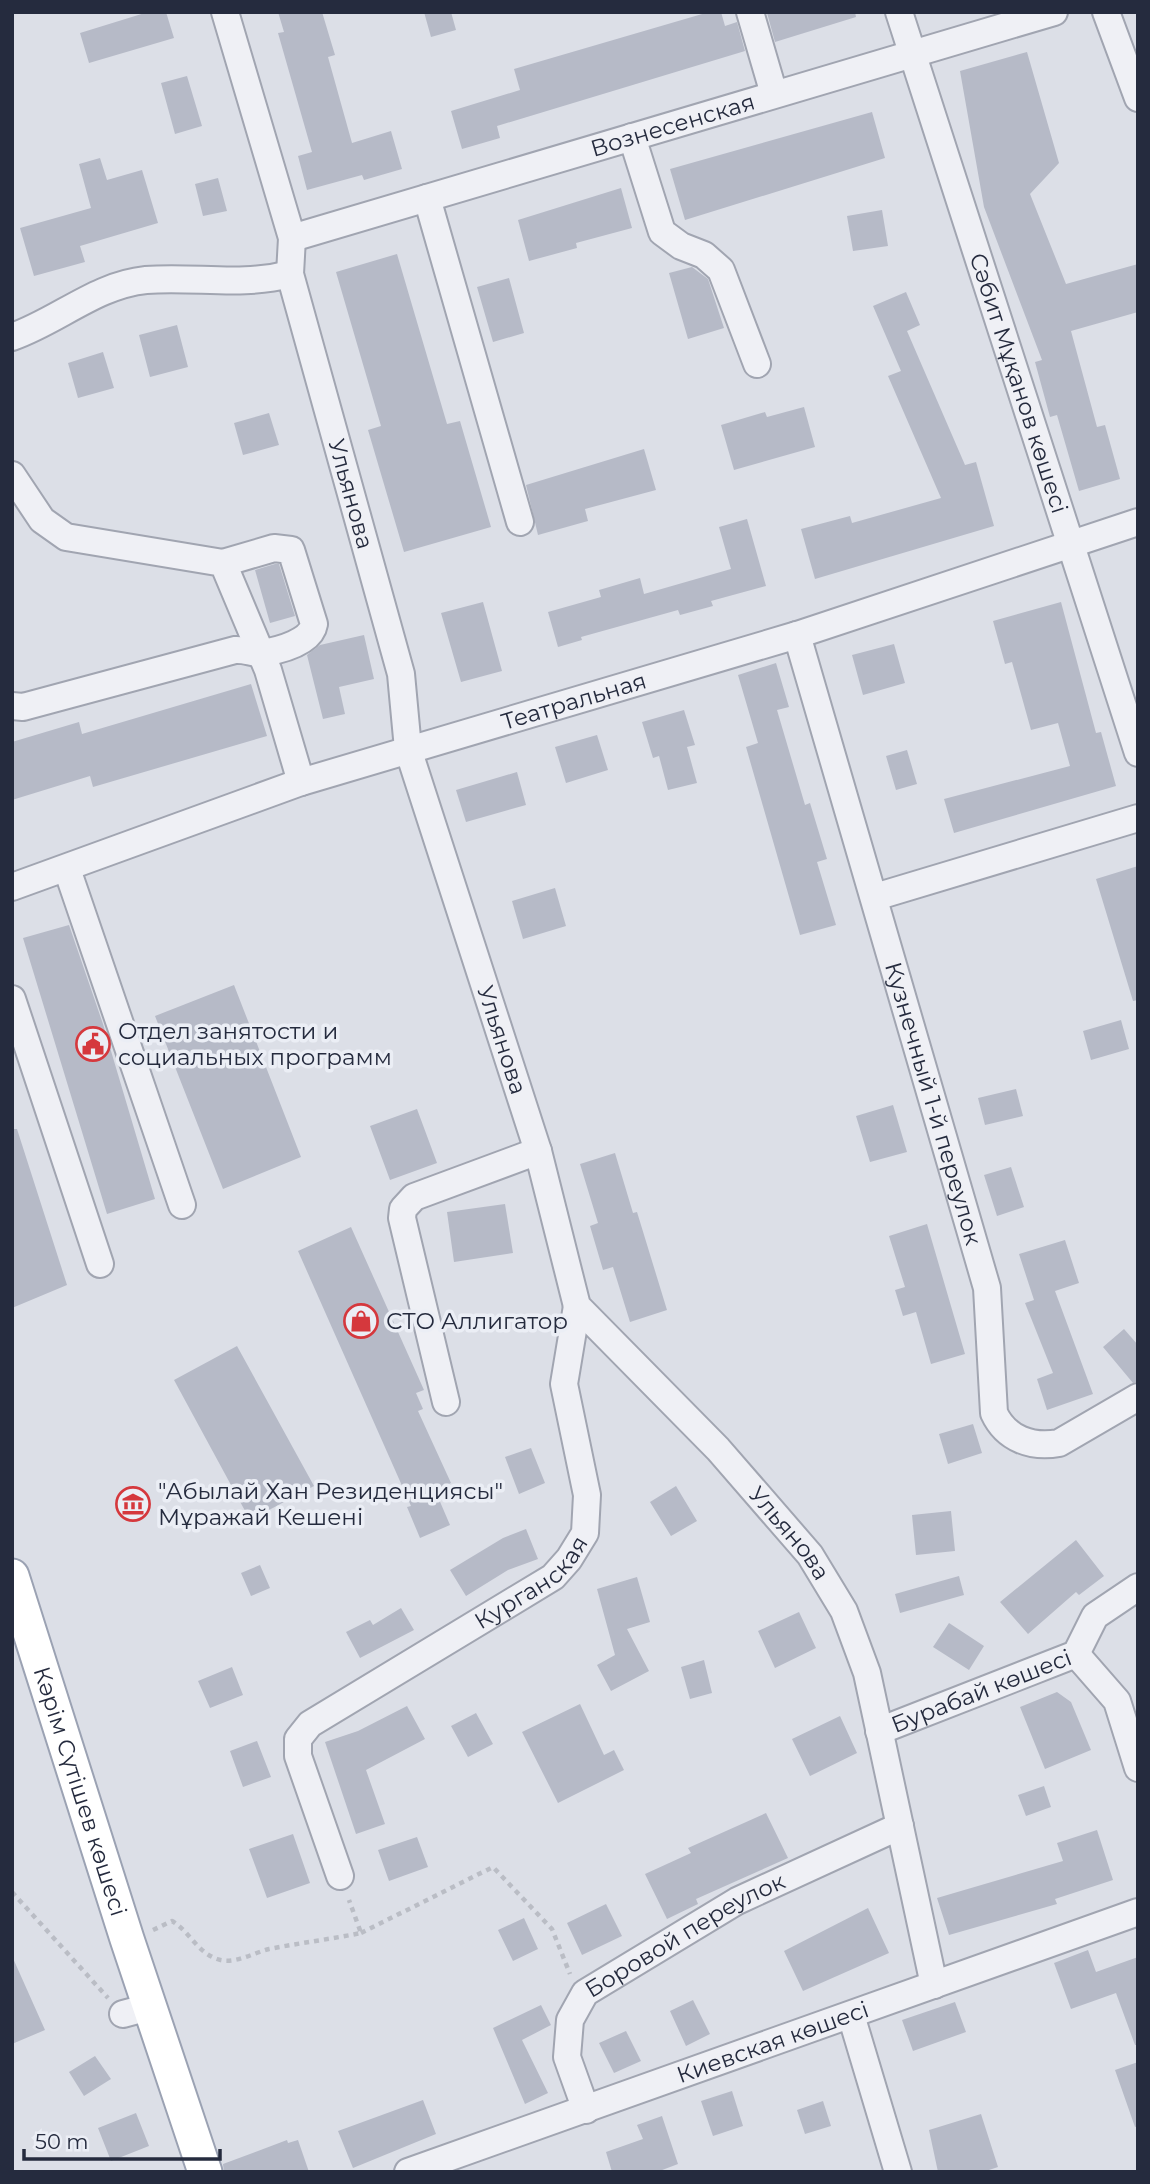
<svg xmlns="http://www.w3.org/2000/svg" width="1150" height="2184" viewBox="0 0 1150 2184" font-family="Montserrat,sans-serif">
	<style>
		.building { fill: #b6bac7 }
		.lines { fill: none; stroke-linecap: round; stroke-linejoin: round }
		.minor-casing { stroke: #a1a5b1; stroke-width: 30 }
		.major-casing { stroke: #9ba2b3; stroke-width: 37 }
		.path { stroke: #babdc5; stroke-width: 4.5; stroke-dasharray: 5 5; stroke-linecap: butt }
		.minor { stroke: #eff0f5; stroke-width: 26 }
		.major { stroke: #fff; stroke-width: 33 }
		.labels { text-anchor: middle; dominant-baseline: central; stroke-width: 7; stroke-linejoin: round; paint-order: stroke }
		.street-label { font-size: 23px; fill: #252b3e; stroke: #ebeef5 }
		.poi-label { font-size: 23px; fill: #252b3e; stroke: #ebeef5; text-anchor: start }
	</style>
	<rect width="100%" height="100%" fill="#dcdfe7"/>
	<path class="building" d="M 148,12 L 166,12 L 174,38 L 89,63 L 80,33 Z
		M 278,12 L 322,12 L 335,55 L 328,57 L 352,143 L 391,131 L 402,169 L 364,180 L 362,175 L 307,190 L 298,156 L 312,152 L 278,33 L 284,32 Z
		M 424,12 L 451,12 L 456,30 L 431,37 Z
		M 709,12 L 721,12 L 725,26 L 737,22 L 745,51 L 497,126 L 500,138 L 462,149 L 451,111 L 520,90 L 514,69 Z
		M 770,12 L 855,12 L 856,17 L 775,42 L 767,13 Z
		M 1027,52 L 1059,163 L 1030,194 L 1066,284 L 1138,264 L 1138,312 L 1071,331 L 1097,427 L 1105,425 L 1120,479 L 1079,491 L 1057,415 L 1050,417 L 1035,362 L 1042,360 L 984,207 L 960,71 Z
		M 187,76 L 202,126 L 175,134 L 161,83 Z
		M 872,112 L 885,158 L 685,220 L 670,169 Z
		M 100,158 L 107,180 L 142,170 L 158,223 L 80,246 L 85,262 L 34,276 L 20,228 L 91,208 L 79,164 Z
		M 218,178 L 227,211 L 203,216 L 195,184 Z
		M 621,188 L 632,228 L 576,243 L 577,248 L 529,261 L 518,220 Z
		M 882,210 L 888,246 L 853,251 L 847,216 Z
		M 397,254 L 447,424 L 460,421 L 491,527 L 404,552 L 368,430 L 381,426 L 336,272 Z
		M 692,267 L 708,279 L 724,328 L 688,339 L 669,273 Z
		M 509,278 L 524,333 L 493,342 L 477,287 Z
		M 906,292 L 920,325 L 907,331 L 965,465 L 976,462 L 994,526 L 815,579 L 801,529 L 850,516 L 852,523 L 941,498 L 888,376 L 901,371 L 873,306 Z
		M 177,325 L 188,367 L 150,377 L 139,335 Z
		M 103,352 L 114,388 L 78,398 L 68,363 Z
		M 804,407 L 815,447 L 734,470 L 721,425 L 765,412 L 767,417 Z
		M 269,413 L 279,445 L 243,455 L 234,423 Z
		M 644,449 L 656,490 L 585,509 L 588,521 L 538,535 L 526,485 Z
		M 747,519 L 766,586 L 711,601 L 713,606 L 680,615 L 678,610 L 581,637 L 582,640 L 558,647 L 548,612 L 601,597 L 599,590 L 640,578 L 644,594 L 731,569 L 719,527 Z
		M 275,564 L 279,564 L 295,616 L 270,623 L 255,570 Z
		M 483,602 L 502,671 L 461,682 L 441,613 Z
		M 1061,602 L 1096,733 L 1101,732 L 1116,786 L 954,833 L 944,799 L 1070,766 L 1058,723 L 1031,730 L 1012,662 L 1005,664 L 993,621 Z
		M 364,635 L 374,679 L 339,687 L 345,714 L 323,719 L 307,655 L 320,645 Z
		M 894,644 L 905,683 L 863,695 L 852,655 Z
		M 776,663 L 789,707 L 777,710 L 805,805 L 810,803 L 827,859 L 817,862 L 836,925 L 800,935 L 746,747 L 758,743 L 738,675 Z
		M 251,684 L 267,736 L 93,787 L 90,776 L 12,800 L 12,742 L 79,722 L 82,734 Z
		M 684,710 L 695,745 L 687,747 L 697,783 L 668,790 L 659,756 L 653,758 L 642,722 Z
		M 597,735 L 608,770 L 566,783 L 555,747 Z
		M 907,750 L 917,784 L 896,790 L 886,756 Z
		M 517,772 L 526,805 L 466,822 L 456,790 Z
		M 1138,866 L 1138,1000 L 1133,1001 L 1096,879 Z
		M 555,888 L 566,926 L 523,939 L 512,901 Z
		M 69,925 L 103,1024 L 155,1199 L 107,1214 L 23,938 Z
		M 234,985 L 301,1157 L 223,1189 L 155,1016 Z
		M 1121,1020 L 1129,1049 L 1091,1060 L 1083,1031 Z
		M 1016,1089 L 1023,1116 L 985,1125 L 978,1098 Z
		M 893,1105 L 907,1152 L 870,1162 L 856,1116 Z
		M 417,1109 L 437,1163 L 390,1180 L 370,1126 Z
		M 12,1129 L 17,1129 L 67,1285 L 12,1308 Z
		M 615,1153 L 633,1213 L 637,1212 L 667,1310 L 630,1322 L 613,1267 L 603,1270 L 590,1226 L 598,1223 L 580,1164 Z
		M 1011,1167 L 1024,1207 L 997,1216 L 984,1175 Z
		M 505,1204 L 513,1253 L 454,1262 L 447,1212 Z
		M 927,1224 L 965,1354 L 931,1364 L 916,1312 L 903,1316 L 895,1290 L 905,1287 L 889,1236 Z
		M 351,1227 L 424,1390 L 416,1393 L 423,1409 L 418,1411 L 451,1483 L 435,1490 L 450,1525 L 420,1538 L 407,1507 L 411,1506 L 298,1251 Z
		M 1065,1240 L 1079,1283 L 1055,1291 L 1093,1394 L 1047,1410 L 1037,1379 L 1053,1373 L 1025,1303 L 1034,1300 L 1019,1254 Z
		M 1124,1329 L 1138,1345 L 1138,1381 L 1133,1383 L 1103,1347 Z
		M 237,1346 L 314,1486 L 250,1520 L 174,1380 Z
		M 973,1424 L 982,1453 L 948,1464 L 939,1434 Z
		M 531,1448 L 545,1483 L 519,1494 L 505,1457 Z
		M 676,1486 L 697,1521 L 671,1536 L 650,1502 Z
		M 951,1511 L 955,1551 L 916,1555 L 912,1515 Z
		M 526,1529 L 538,1559 L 508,1570 L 466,1596 L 450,1570 L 503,1538 Z
		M 1076,1540 L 1104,1576 L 1079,1595 L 1076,1592 L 1028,1634 L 1000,1602 Z
		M 260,1565 L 270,1588 L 251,1596 L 241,1573 Z
		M 959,1576 L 964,1595 L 900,1613 L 895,1594 Z
		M 637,1577 L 650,1622 L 627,1629 L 649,1671 L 611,1691 L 597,1665 L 615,1655 L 597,1589 Z
		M 401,1608 L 414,1630 L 360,1658 L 346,1632 L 370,1620 L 373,1625 Z
		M 799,1612 L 816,1648 L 775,1668 L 758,1631 Z
		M 949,1623 L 984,1646 L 969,1670 L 933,1647 Z
		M 704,1660 L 712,1693 L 690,1699 L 681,1667 Z
		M 232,1667 L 243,1695 L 210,1708 L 198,1681 Z
		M 1057,1692 L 1071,1702 L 1091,1750 L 1045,1769 L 1020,1707 Z
		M 580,1704 L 604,1755 L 614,1750 L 624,1770 L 558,1803 L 522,1732 Z
		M 407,1706 L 425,1739 L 366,1770 L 385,1824 L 356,1834 L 325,1742 L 358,1731 Z
		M 476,1713 L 493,1744 L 468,1757 L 451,1726 Z
		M 840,1716 L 857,1753 L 810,1776 L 792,1739 Z
		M 257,1741 L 271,1777 L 243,1787 L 230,1751 Z
		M 1044,1786 L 1051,1807 L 1026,1816 L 1018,1795 Z
		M 766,1813 L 788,1858 L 696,1899 L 698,1904 L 667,1919 L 645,1874 L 691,1853 L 688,1848 Z
		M 1097,1830 L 1113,1880 L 1055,1899 L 1057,1904 L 949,1935 L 937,1898 L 1063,1861 L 1057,1843 Z
		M 293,1834 L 310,1883 L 267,1898 L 249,1849 Z
		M 417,1837 L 428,1867 L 389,1881 L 378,1850 Z
		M 606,1904 L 622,1936 L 582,1955 L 567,1923 Z
		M 868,1908 L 889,1953 L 803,1991 L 784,1951 Z
		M 524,1918 L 538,1949 L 513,1961 L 498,1930 Z
		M 1088,1950 L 1096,1972 L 1138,1957 L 1138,2045 L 1135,2045 L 1116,1993 L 1071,2009 L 1054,1963 Z
		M 12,1956 L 45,2030 L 12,2044 Z
		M 693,2000 L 710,2034 L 686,2046 L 670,2011 Z
		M 955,2002 L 966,2032 L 913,2051 L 902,2020 Z
		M 541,2005 L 551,2025 L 522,2040 L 548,2093 L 525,2104 L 493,2028 Z
		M 626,2031 L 641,2061 L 614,2073 L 599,2043 Z
		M 95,2056 L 111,2079 L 84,2096 L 69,2072 Z
		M 1138,2062 L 1138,2126 L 1135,2127 L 1115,2070 Z
		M 732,2091 L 743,2126 L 713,2136 L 701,2101 Z
		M 423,2100 L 436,2134 L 353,2168 L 338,2131 Z
		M 823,2101 L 831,2126 L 805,2134 L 797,2110 Z
		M 136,2113 L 149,2146 L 111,2161 L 98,2128 Z
		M 981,2114 L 998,2167 L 983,2172 L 938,2172 L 929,2130 Z
		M 662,2116 L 678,2164 L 657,2172 L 612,2172 L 606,2152 L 643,2139 L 637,2125 Z
		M 287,2140 L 288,2143 L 298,2140 L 309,2172 L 224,2172 L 223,2164 Z"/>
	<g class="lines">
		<g class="minor-casing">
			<g id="minor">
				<path id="s1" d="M 225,12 L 292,238 L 290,274 L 401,674 L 408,749 L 538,1151 L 577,1306 L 718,1449 L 810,1555 L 844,1611 L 867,1673 L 934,1985"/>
				<path d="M 750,12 L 774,94"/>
				<path id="s2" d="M 899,12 L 1138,753"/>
				<path d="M 1106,12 L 1138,98"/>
				<path d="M 632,137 L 662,232 L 681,246 L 704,255 L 721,270 L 757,364"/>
				<path d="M 427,198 L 520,522"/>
				<path id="s3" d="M 292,238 L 1054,12"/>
				<path d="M 12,337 C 58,321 96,285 146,280 C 196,276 240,287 290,274"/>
				<path d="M 12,475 L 42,520 L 66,537 L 223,563 L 268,670 L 301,782"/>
				<path id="s4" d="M 797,635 L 987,1288 L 994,1413 C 1006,1439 1032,1448 1059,1443 L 1138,1397"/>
				<path d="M 12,706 L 23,707 L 235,650 C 244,649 255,654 263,653 C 280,650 311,642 314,624 L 291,550 L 274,548 L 223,563"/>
				<path d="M 67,869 L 182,1205"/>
				<path id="s5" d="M 12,887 L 301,782 L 797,635 L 1138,522"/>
				<path d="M 875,897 L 1138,818"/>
				<path d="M 12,999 L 100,1264"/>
				<path d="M 446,1402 L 402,1218 L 403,1209 L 414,1197 L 538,1151"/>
				<path d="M 1076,1654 L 1117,1701 L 1138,1768"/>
				<path id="s6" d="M 879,1731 L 1076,1654 L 1095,1616 L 1138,1587"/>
				<path id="s7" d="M 340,1876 L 298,1756 L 298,1739 L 310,1724 L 553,1577 L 569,1559 L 585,1533 L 587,1495 L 564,1384 L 577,1306"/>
				<path d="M 123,2014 L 149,2007"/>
				<path d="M 851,2015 L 898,2172"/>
				<path id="s8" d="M 586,2110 L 567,2057 L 570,2020 L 585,1993 L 737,1901 L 900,1826"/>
				<path id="s9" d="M 408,2172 L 1138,1912"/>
			</g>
		</g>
		<g class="major-casing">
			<g id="major">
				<path id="s10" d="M 12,1576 L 127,1939 L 205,2172"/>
			</g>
		</g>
		<path class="path" d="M 12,1892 L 108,1998
			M 153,1930 L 172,1921 C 190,1932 197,1952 217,1959 C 234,1965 253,1953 269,1949 C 300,1943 331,1939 361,1933 L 349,1900
			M 361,1933 L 493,1867 L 552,1929 L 570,1974"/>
		<use href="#minor" class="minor"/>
		<use href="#major" class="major"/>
	</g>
	<defs>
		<g id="civic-ring" transform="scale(1.75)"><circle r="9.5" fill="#ebeef5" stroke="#d5383d" stroke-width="1.5"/><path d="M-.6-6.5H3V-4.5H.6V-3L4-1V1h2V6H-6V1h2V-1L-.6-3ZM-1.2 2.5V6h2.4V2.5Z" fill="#d5383d"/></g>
		<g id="shop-ring" transform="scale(1.75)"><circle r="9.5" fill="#ebeef5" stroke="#d5383d" stroke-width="1.5"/><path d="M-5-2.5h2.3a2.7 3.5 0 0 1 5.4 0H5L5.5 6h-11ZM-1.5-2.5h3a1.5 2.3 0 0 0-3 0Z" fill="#d5383d"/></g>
		<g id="museum-ring" transform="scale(1.75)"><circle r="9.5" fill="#ebeef5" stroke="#d5383d" stroke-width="1.5"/><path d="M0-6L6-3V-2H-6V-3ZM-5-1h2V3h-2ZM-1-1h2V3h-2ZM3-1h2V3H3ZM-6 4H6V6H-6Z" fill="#d5383d"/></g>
	</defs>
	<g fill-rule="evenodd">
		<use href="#civic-ring" x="93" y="1044"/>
		<use href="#shop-ring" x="361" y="1321"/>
		<use href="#museum-ring" x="133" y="1504"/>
	</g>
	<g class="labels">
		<g class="street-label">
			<text stroke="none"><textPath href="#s3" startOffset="397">Вознесенская</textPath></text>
			<text stroke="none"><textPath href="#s2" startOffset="390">Сәбит Мұқанов көшесі</textPath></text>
			<text stroke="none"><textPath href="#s1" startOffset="500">Ульянова</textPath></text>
			<text stroke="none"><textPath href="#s5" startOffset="592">Театральная</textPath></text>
			<text stroke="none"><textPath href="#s1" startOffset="1068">Ульянова</textPath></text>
			<text stroke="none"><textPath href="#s4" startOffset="488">Кузнечный 1-й переулок</textPath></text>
			<text stroke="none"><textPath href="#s1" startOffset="1656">Ульянова</textPath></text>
			<text stroke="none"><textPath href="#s7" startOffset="427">Курганская</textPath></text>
			<text stroke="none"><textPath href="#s6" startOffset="110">Бурабай көшесі</textPath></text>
			<text stroke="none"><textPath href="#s10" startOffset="226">Кәрім Сүтішев көшесі</textPath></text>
			<text stroke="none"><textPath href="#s8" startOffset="240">Боровой переулок</textPath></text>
			<text stroke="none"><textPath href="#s9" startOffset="387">Киевская көшесі</textPath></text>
		</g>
		<g class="poi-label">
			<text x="118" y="1031">Отдел занятости и<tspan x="118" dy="26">социальных программ</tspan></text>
			<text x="386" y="1321">СТО Аллигатор</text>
			<text x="158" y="1491">"Абылай Хан Резиденциясы"<tspan x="158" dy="26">Мұражай Кешені</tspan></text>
		</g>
	</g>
	<rect width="1150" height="2184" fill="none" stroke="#252b3e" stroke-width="28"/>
	<path d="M24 2149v10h196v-10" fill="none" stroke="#252b3e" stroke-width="3.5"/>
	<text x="35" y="2149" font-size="21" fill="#252b3e" stroke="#ebeef5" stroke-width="5" paint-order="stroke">50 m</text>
</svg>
